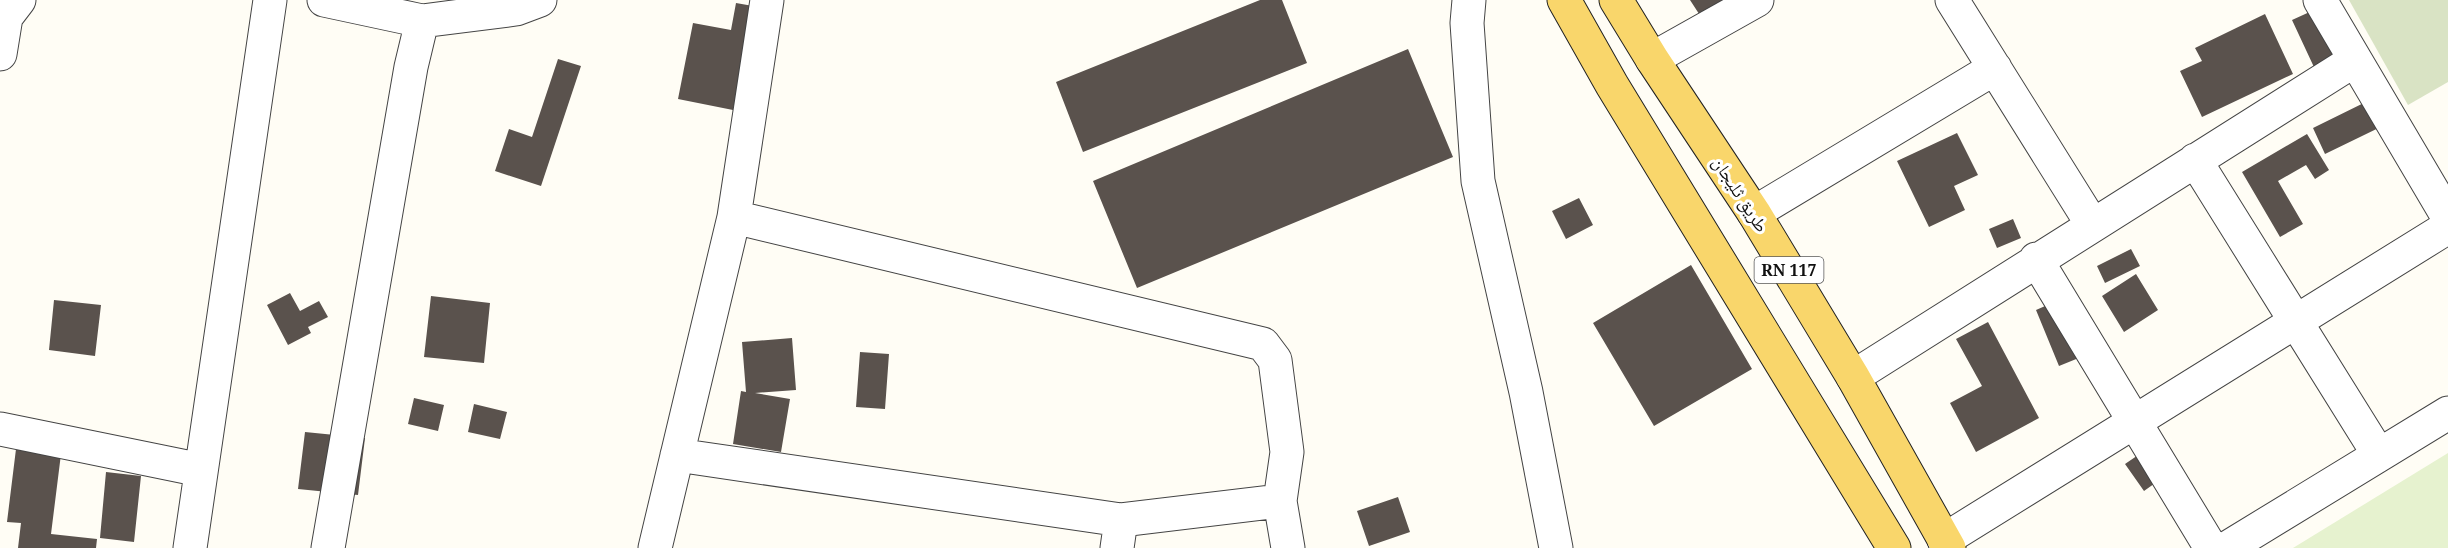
<svg xmlns="http://www.w3.org/2000/svg" width="2448" height="548" viewBox="0 0 2448 548" font-family="'Noto Serif','Noto Naskh Arabic',serif">
	<style>
		.cemetery { fill: #d9e3c4 }
		.pitch { fill: #e6f2cf }
		.building { fill: #5a524d }
		.lines { fill: none; stroke-linecap: round; stroke-linejoin: round }
		.minor-casing { stroke: #444; stroke-width: 35 }
		.major-casing { stroke: #222; stroke-width: 35 }
		.minor { stroke: #fff; stroke-width: 33 }
		.major { stroke: #f9d66b; stroke-width: 33 }
		.labels { text-anchor: middle; dominant-baseline: central; stroke-width: 6; stroke-linejoin: round; paint-order: stroke }
		.shield { fill: #fff; stroke: #585858; stroke-width: 1.5 }
		.shield-label { font-size: 16px; font-weight: bold; fill: #111 }
		.street-label { font-size: 18px; fill: #111; stroke: #fff }
	</style>
	<rect width="100%" height="100%" fill="#fffdf5"/>
	<path class="cemetery" d="M 2349,0 L 2448,0 L 2448,82 L 2408,105 Z"/>
	<path class="pitch" d="M 2448,453 L 2448,548 L 2293,548 Z"/>
	<path class="building" d="M 1260,0 L 1282,0 L 1307,63 L 1083,152 L 1056,82 Z
		M 1690,0 L 1734,0 L 1703,20 Z
		M 736,3 L 753,6 L 733,110 L 678,99 L 693,23 L 731,30 Z
		M 2325,5 L 2354,64 L 2320,80 L 2292,20 Z
		M 2265,14 L 2293,74 L 2202,117 L 2180,71 L 2202,61 L 2195,48 Z
		M 1408,49 L 1453,157 L 1137,288 L 1093,181 Z
		M 558,59 L 581,66 L 541,186 L 495,171 L 509,129 L 532,137 Z
		M 2382,94 L 2395,120 L 2325,154 L 2313,128 Z
		M 1957,133 L 1978,175 L 1954,186 L 1965,210 L 1929,227 L 1897,161 Z
		M 2307,134 L 2329,170 L 2315,179 L 2306,165 L 2278,181 L 2303,224 L 2280,237 L 2242,172 Z
		M 1579,198 L 1593,225 L 1566,239 L 1552,211 Z
		M 2013,219 L 2021,238 L 1997,248 L 1989,229 Z
		M 2131,249 L 2140,266 L 2105,283 L 2097,266 Z
		M 1691,265 L 1752,369 L 1654,426 L 1593,323 Z
		M 2136,274 L 2158,310 L 2124,332 L 2102,296 Z
		M 290,293 L 300,311 L 319,301 L 328,317 L 308,327 L 311,333 L 288,345 L 267,305 Z
		M 431,296 L 490,303 L 484,363 L 424,357 Z
		M 2068,296 L 2091,353 L 2059,366 L 2036,310 Z
		M 54,300 L 101,305 L 95,356 L 49,350 Z
		M 1988,322 L 2039,418 L 1976,452 L 1950,403 L 1982,386 L 1956,339 Z
		M 792,338 L 796,390 L 755,393 L 790,399 L 781,452 L 733,444 L 741,391 L 746,392 L 742,342 Z
		M 860,352 L 889,354 L 885,409 L 856,407 Z
		M 414,398 L 444,405 L 438,431 L 408,424 Z
		M 474,404 L 507,412 L 500,439 L 468,432 Z
		M 305,432 L 365,438 L 358,495 L 298,489 Z
		M 16,449 L 61,454 L 51,534 L 97,539 L 96,548 L 18,548 L 21,523 L 7,522 Z
		M 2147,449 L 2165,476 L 2144,491 L 2125,464 Z
		M 106,472 L 141,476 L 134,542 L 100,538 Z
		M 1398,497 L 1410,532 L 1369,546 L 1357,511 Z"/>
	<g class="lines">
		<g class="minor-casing">
			<path id="minor" d="M 324,0 L 422,21
				M 767,0 L 734,217 L 1263,344 L 1275,360 L 1287,452 L 1280,501 L 1288,548
				M 1469,0 L 1467,23 L 1478,181 L 1526,392 L 1556,548
				M 1952,0 L 2092,224
				M 2320,0 L 2448,217
				M 0,54 L 6,17 L 19,0
				M 1652,59 L 1757,0
				M 2195,160 L 2379,455
				M 1754,213 L 1995,68
				M 2036,259 L 2211,548
				M 1853,377 L 2355,60
				M 0,429 L 201,470
				M 677,455 L 1121,520 L 1117,548
				M 1121,520 L 1280,501
				M 1944,540 L 2448,227
				M 190,548 L 270,0
				M 328,548 L 411,67 L 422,21 L 516,9 L 540,0
				M 655,548 L 734,217
				M 2227,548 L 2448,413"/>
		</g>
		<g class="major-casing">
			<path id="major" d="M 1564,0 L 1612,85 L 1894,548
				M 1616,0 L 1652,59 L 1754,213 L 1853,377 L 1949,548"/>
		</g>
		<use href="#minor" class="minor"/>
		<use href="#major" class="major"/>
	</g>
	<g class="labels">
		<rect class="shield" x="1754.5" y="257" width="69" height="26" rx="4.5"/>
		<g class="shield-label">
			<text x="1789" y="270">RN 117</text>
		</g>
		<g class="street-label">
			<text transform="translate(1741 194) rotate(57)">طريق ثليجان</text>
		</g>
	</g>
</svg>
